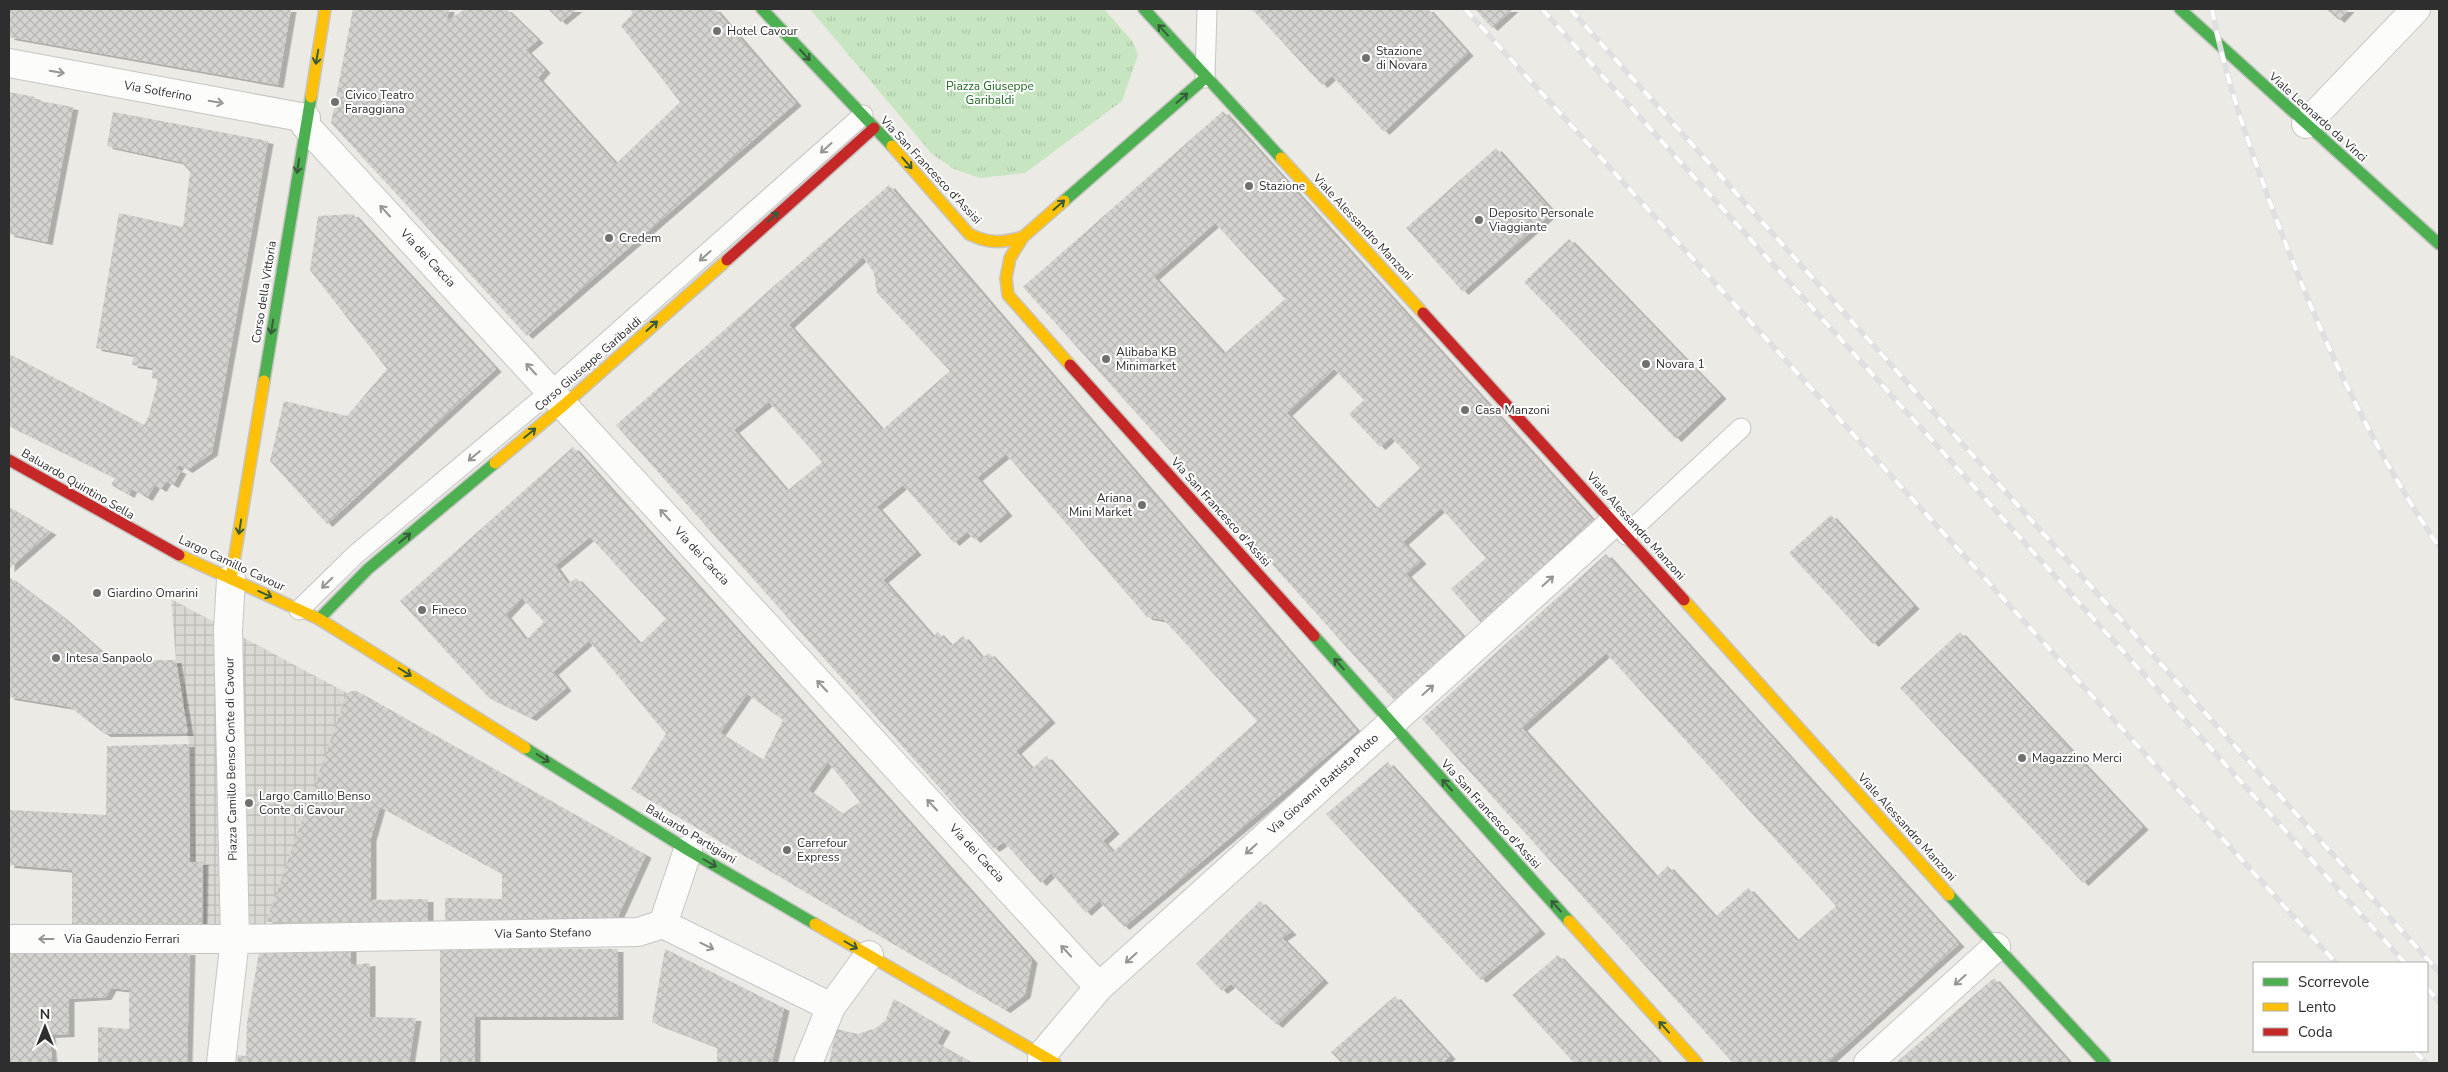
<svg xmlns="http://www.w3.org/2000/svg" width="2448" height="1072" viewBox="0 0 2448 1072" font-family="'Nunito Sans',sans-serif">
	<style>
		.park { fill: url(#park-tufts) }
		.plaza { fill: url(#plaza-grid) }
		.building { fill: url(#building-cross-hatch); fill-rule: evenodd; filter: url(#shadow) }
		.lines { fill: none; stroke-linecap: round; stroke-linejoin: round }
		.lane-casing { stroke: #c6c5c4; stroke-width: 21 }
		.street-casing { stroke: #c6c5c4; stroke-width: 30 }
		.fast-casing { stroke: #c6c5c4; stroke-width: 14 }
		.slow-casing { stroke: #c6c5c4; stroke-width: 14 }
		.jam-casing { stroke: #c6c5c4; stroke-width: 14 }
		.lane { stroke: #fcfcfb; stroke-width: 19 }
		.street { stroke: #fcfcfb; stroke-width: 28 }
		.fast { stroke: #4caf50; stroke-width: 11 }
		.slow { stroke: #ffc107; stroke-width: 11 }
		.jam { stroke: #c62828; stroke-width: 11 }
		.rail-casing { stroke: #dfdfe1; stroke-width: 5.5 }
		.rail { stroke: #fff; stroke-width: 4; stroke-dasharray: 11; stroke-linecap: butt }
		.oneway { stroke: #385b3a }
		.oneway2 { stroke: #959594 }
		.poi-dot { fill: #70706e; stroke: #fff; stroke-width: 2 }
		.labels { text-anchor: middle; dominant-baseline: central; stroke-width: 4; stroke-linejoin: round; paint-order: stroke }
		.poi-label { font-size: 12px; fill: #2e2e2e; stroke: #fff; text-anchor: start }
		.park-label { font-size: 12px; fill: #206920; stroke: #fff }
		.street-label { font-size: 12px; fill: #2e2e2e; stroke: #fff }
	</style>
	<defs>
		<pattern id="park-tufts" width="24" height="20" patternUnits="userSpaceOnUse" patternTransform="scale(1.25)"><rect width="24" height="20" fill="#c7e5c0"/><path d="M3 7l-1-3M5 7V3M7 7l1-3M15 17l-1-3M17 17v-4M19 17l1-3" fill="none" stroke="#abc5a5"/></pattern>
		<pattern id="plaza-grid" width="8" height="8" patternUnits="userSpaceOnUse" patternTransform="scale(1.25)"><rect width="8" height="8" fill="#d9d8d3"/><path d="M0 4h8M4 0v8" fill="none" stroke="#bbbab5"/></pattern>
		<pattern id="building-cross-hatch" width="8" height="8" patternUnits="userSpaceOnUse" patternTransform="scale(1.25)"><rect width="8" height="8" fill="#d4d3cf"/><path d="M0 0l8 8M0 8l8-8" fill="none" stroke="#b6b5b2"/></pattern>
		<filter id="shadow"><feDropShadow dx="5.5" dy="3" stdDeviation="0" flood-color="#0004"/></filter>
	</defs>
	<rect width="100%" height="100%" fill="#ebeae5"/>
	<path class="park" d="M 810,9 L 1104,9 L 1133,42 L 1138,55 L 1122,101 L 1025,173 L 980,178 L 954,169 L 932,154 Z"/>
	<path class="plaza" d="M 171,599 L 347,693 L 266,922 L 266,938 L 202,930 L 203,862 L 190,862 L 189,744 L 176,660 Z"/>
	<path class="building" d="M 9,9 L 291,9 L 278,85 L 9,37 Z
		M 353,9 L 449,9 L 447,21 L 465,9 L 506,9 L 538,40 L 526,50 L 545,70 L 538,78 L 616,164 L 680,102 L 621,26 L 633,13 L 630,9 L 715,9 L 796,103 L 527,336 L 331,123 Z
		M 548,9 L 577,9 L 561,22 Z
		M 1252,9 L 1428,9 L 1468,53 L 1384,132 L 1332,76 L 1322,85 Z
		M 1475,9 L 1513,9 L 1492,28 Z
		M 2326,9 L 2349,9 L 2339,20 Z
		M 9,92 L 35,97 L 34,100 L 73,107 L 47,242 L 9,234 Z
		M 1223,111 L 1598,526 L 1485,627 L 1451,589 L 1486,558 L 1441,508 L 1403,542 L 1421,561 L 1406,574 L 1464,638 L 1394,700 L 1023,287 ZM 1215,223 L 1285,299 L 1224,354 L 1154,277 ZM 1334,369 L 1364,400 L 1349,414 L 1380,447 L 1391,437 L 1420,468 L 1376,509 L 1287,413 Z
		M 113,112 L 268,141 L 212,453 L 187,470 L 179,465 L 176,469 L 181,471 L 173,485 L 166,481 L 161,489 L 155,485 L 147,498 L 132,489 L 129,495 L 111,485 L 115,478 L 9,426 L 9,354 L 144,425 L 149,415 L 158,380 L 152,378 L 153,368 L 132,365 L 134,355 L 96,348 L 119,213 L 183,227 L 190,172 L 181,162 L 107,146 Z
		M 1496,148 L 1553,212 L 1463,292 L 1406,228 Z
		M 889,185 L 1357,731 L 1124,927 L 1099,901 L 1086,913 L 1051,873 L 1041,883 L 1004,842 L 994,849 L 616,425 ZM 863,257 L 874,273 L 877,293 L 950,371 L 882,430 L 789,325 ZM 769,402 L 822,462 L 787,491 L 734,430 ZM 1006,454 L 1147,617 L 1164,620 L 1257,721 L 1113,852 L 1103,841 L 1114,831 L 1046,756 L 1032,769 L 1016,751 L 1050,720 L 989,653 L 982,658 L 963,636 L 951,646 L 938,632 L 933,637 L 883,580 L 916,552 L 877,507 L 903,485 L 954,543 L 967,532 L 975,540 L 1007,513 L 977,478 Z
		M 353,214 L 496,369 L 327,524 L 270,461 L 284,401 L 347,416 L 387,369 L 310,270 L 318,216 Z
		M 1569,239 L 1721,396 L 1676,439 L 1524,282 Z
		M 573,447 L 1032,960 L 1025,995 L 1005,1010 L 631,789 L 666,734 L 589,641 L 553,672 L 566,688 L 531,718 L 489,698 L 400,601 ZM 590,537 L 666,619 L 640,644 L 576,578 L 568,584 L 555,566 ZM 522,598 L 544,622 L 526,640 L 506,615 ZM 747,694 L 783,720 L 763,760 L 720,733 ZM 828,762 L 860,802 L 842,814 L 808,790 Z
		M 9,507 L 51,532 L 9,569 Z
		M 1831,515 L 1914,606 L 1873,644 L 1789,553 Z
		M 1606,554 L 1959,944 L 1827,1063 L 1733,1063 L 1422,719 ZM 1606,653 L 1836,906 L 1797,941 L 1748,888 L 1715,917 L 1668,866 L 1656,877 L 1522,728 Z
		M 9,577 L 62,617 L 105,655 L 102,661 L 176,660 L 188,733 L 105,734 L 70,707 L 9,697 Z
		M 1960,632 L 2143,827 L 2083,883 L 1900,688 Z
		M 355,690 L 646,855 L 615,923 L 445,923 L 445,898 L 502,899 L 502,874 L 380,807 L 371,838 L 371,900 L 428,899 L 428,923 L 266,922 L 347,693 Z
		M 189,744 L 190,862 L 203,862 L 202,930 L 72,929 L 72,870 L 9,865 L 9,810 L 106,815 L 107,746 Z
		M 1388,762 L 1540,931 L 1481,980 L 1326,814 Z
		M 1260,901 L 1291,932 L 1282,938 L 1323,980 L 1277,1025 L 1231,984 L 1222,991 L 1196,964 Z
		M 351,943 L 351,965 L 370,963 L 370,1017 L 416,1018 L 409,1063 L 237,1063 L 238,1055 L 246,1056 L 247,1023 L 260,946 Z
		M 440,948 L 618,949 L 618,1017 L 475,1017 L 475,1063 L 440,1063 Z
		M 665,949 L 784,1008 L 772,1063 L 717,1063 L 717,1047 L 652,1022 Z
		M 9,951 L 190,952 L 187,1063 L 98,1063 L 98,1027 L 129,1029 L 129,990 L 111,988 L 106,997 L 69,999 L 69,1034 L 50,1035 L 52,1063 L 9,1063 Z
		M 1558,955 L 1660,1063 L 1574,1063 L 1512,995 Z
		M 1994,978 L 2070,1063 L 1896,1063 Z
		M 1395,996 L 1450,1056 L 1443,1063 L 1341,1063 L 1331,1052 Z
		M 894,999 L 945,1029 L 937,1043 L 973,1063 L 829,1063 L 836,1029 L 858,1034 L 876,1028 L 885,1021 Z"/>
	<g class="lines">
		<g class="lane-casing">
			<path id="lane" d="M 1205,78 L 1207,9
				M 1626,535 L 1741,428
				M 299,610 L 355,555 L 551,391 L 863,115"/>
		</g>
		<g class="street-casing">
			<path id="street" d="M 9,63 L 306,118
				M 2306,124 L 2416,9
				M 305,125 L 1099,987
				M 663,924 L 688,850
				M 9,939 L 235,939 L 638,932 L 663,924 L 831,1007
				M 221,1063 L 235,939 L 228,630 L 231,579
				M 808,1063 L 831,1007 L 869,955
				M 1042,1063 L 1042,1055 L 1099,987 L 1614,522
				M 1868,1063 L 1996,947"/>
		</g>
		<g class="fast-casing">
			<path id="fast" d="M 762,9 L 892,146
				M 1144,9 L 1281,158
				M 2180,9 L 2439,244
				M 1064,201 L 1205,78
				M 264,381 L 311,97
				M 319,619 L 368,569 L 495,463
				M 1314,636 L 1569,921
				M 525,748 L 688,850 L 815,924
				M 1949,895 L 2105,1063"/>
		</g>
		<g class="slow-casing">
			<path id="slow" d="M 311,97 L 325,9
				M 892,146 L 969,234 C 989,244 1002,243 1023,237
				M 1281,158 L 1423,313
				M 1064,201 L 1023,237 L 1010,258 L 1006,278 L 1008,295 L 1070,365
				M 495,463 L 564,405 L 727,260
				M 179,555 L 319,619 L 525,748
				M 231,579 L 264,381
				M 1684,600 L 1949,895
				M 1569,921 L 1697,1063
				M 815,924 L 1055,1063"/>
		</g>
		<g class="jam-casing">
			<path id="jam" d="M 727,260 L 874,128
				M 1423,313 L 1684,600
				M 1070,365 L 1314,636
				M 9,460 L 179,555"/>
		</g>
		<use href="#lane" class="lane"/>
		<use href="#street" class="street"/>
		<use href="#fast" class="fast"/>
		<use href="#slow" class="slow"/>
		<use href="#jam" class="jam"/>
		<g class="rail-casing">
			<path id="rail" d="M 1465,9 L 2336,963
				M 1542,9 L 2405,963
				M 1570,9 L 2439,972
				M 2212,9 C 2225,78 2248,142 2272,208 C 2317,328 2367,441 2439,547
				M 2427,988 L 2439,1002
				M 2415,1051 L 2426,1063"/>
		</g>
		<use href="#rail" class="rail"/>
	</g>
	<defs><path id="oneway-shaft" d="M-6 0H5M1.5-3L5.5 0L1.5 3" fill="none" stroke-width="1.6" stroke-linecap="round" stroke-linejoin="round" transform="scale(1.25)"/></defs>
	<g class="oneway">
		<use href="#oneway-shaft" transform="translate(1163 30) rotate(-132)"/>
		<use href="#oneway-shaft" transform="translate(805 55) rotate(47)"/>
		<use href="#oneway-shaft" transform="translate(317 57) rotate(100)"/>
		<use href="#oneway-shaft" transform="translate(1182 98) rotate(-41)"/>
		<use href="#oneway-shaft" transform="translate(907 163) rotate(49)"/>
		<use href="#oneway-shaft" transform="translate(298 166) rotate(99)"/>
		<use href="#oneway-shaft" transform="translate(1059 205) rotate(-41)"/>
		<use href="#oneway-shaft" transform="translate(773 217) rotate(-42)"/>
		<use href="#oneway-shaft" transform="translate(652 326) rotate(-42)"/>
		<use href="#oneway-shaft" transform="translate(272 327) rotate(99)"/>
		<use href="#oneway-shaft" transform="translate(530 433) rotate(-40)"/>
		<use href="#oneway-shaft" transform="translate(240 527) rotate(99)"/>
		<use href="#oneway-shaft" transform="translate(405 538) rotate(-40)"/>
		<use href="#oneway-shaft" transform="translate(265 594) rotate(24)"/>
		<use href="#oneway-shaft" transform="translate(1339 664) rotate(-132)"/>
		<use href="#oneway-shaft" transform="translate(405 672) rotate(32)"/>
		<use href="#oneway-shaft" transform="translate(543 758) rotate(32)"/>
		<use href="#oneway-shaft" transform="translate(1447 785) rotate(-132)"/>
		<use href="#oneway-shaft" transform="translate(710 863) rotate(30)"/>
		<use href="#oneway-shaft" transform="translate(1556 906) rotate(-132)"/>
		<use href="#oneway-shaft" transform="translate(851 945) rotate(30)"/>
		<use href="#oneway-shaft" transform="translate(1664 1027) rotate(-132)"/>
	</g>
	<g class="oneway2">
		<use href="#oneway-shaft" transform="translate(57 72) rotate(10)"/>
		<use href="#oneway-shaft" transform="translate(216 102) rotate(10)"/>
		<use href="#oneway-shaft" transform="translate(826 148) rotate(138)"/>
		<use href="#oneway-shaft" transform="translate(385 211) rotate(-133)"/>
		<use href="#oneway-shaft" transform="translate(705 256) rotate(138)"/>
		<use href="#oneway-shaft" transform="translate(531 369) rotate(-133)"/>
		<use href="#oneway-shaft" transform="translate(474 456) rotate(140)"/>
		<use href="#oneway-shaft" transform="translate(665 515) rotate(-133)"/>
		<use href="#oneway-shaft" transform="translate(1548 581) rotate(-42)"/>
		<use href="#oneway-shaft" transform="translate(327 583) rotate(136)"/>
		<use href="#oneway-shaft" transform="translate(822 686) rotate(-133)"/>
		<use href="#oneway-shaft" transform="translate(1428 690) rotate(-42)"/>
		<use href="#oneway-shaft" transform="translate(932 805) rotate(-133)"/>
		<use href="#oneway-shaft" transform="translate(1251 849) rotate(138)"/>
		<use href="#oneway-shaft" transform="translate(46 939) rotate(180)"/>
		<use href="#oneway-shaft" transform="translate(707 946) rotate(26)"/>
		<use href="#oneway-shaft" transform="translate(1066 951) rotate(-133)"/>
		<use href="#oneway-shaft" transform="translate(1131 958) rotate(138)"/>
		<use href="#oneway-shaft" transform="translate(1960 980) rotate(138)"/>
	</g>
	<g class="poi-dot">
		<circle cx="717" cy="31" r="5"/>
		<circle cx="1366" cy="58" r="5"/>
		<circle cx="335" cy="102" r="5"/>
		<circle cx="1249" cy="186" r="5"/>
		<circle cx="1479" cy="220" r="5"/>
		<circle cx="609" cy="238" r="5"/>
		<circle cx="1106" cy="359" r="5"/>
		<circle cx="1646" cy="364" r="5"/>
		<circle cx="1465" cy="410" r="5"/>
		<circle cx="1142" cy="505" r="5"/>
		<circle cx="97" cy="593" r="5"/>
		<circle cx="422" cy="610" r="5"/>
		<circle cx="56" cy="658" r="5"/>
		<circle cx="2022" cy="758" r="5"/>
		<circle cx="249" cy="803" r="5"/>
		<circle cx="787" cy="850" r="5"/>
	</g>
	<g class="labels">
		<g class="poi-label">
			<text x="727" y="31">Hotel Cavour</text>
			<text x="1376" y="51">Stazione<tspan x="1376" dy="14">di Novara</tspan></text>
			<text x="345" y="95">Civico Teatro<tspan x="345" dy="14">Faraggiana</tspan></text>
			<text x="1259" y="186">Stazione</text>
			<text x="1489" y="213">Deposito Personale<tspan x="1489" dy="14">Viaggiante</tspan></text>
			<text x="619" y="238">Credem</text>
			<text x="1116" y="352">Alibaba KB<tspan x="1116" dy="14">Minimarket</tspan></text>
			<text x="1656" y="364">Novara 1</text>
			<text x="1475" y="410">Casa Manzoni</text>
			<text x="1132" y="498" text-anchor="end">Ariana<tspan x="1132" dy="14">Mini Market</tspan></text>
			<text x="107" y="593">Giardino Omarini</text>
			<text x="432" y="610">Fineco</text>
			<text x="66" y="658">Intesa Sanpaolo</text>
			<text x="2032" y="758">Magazzino Merci</text>
			<text x="259" y="796">Largo Camillo Benso<tspan x="259" dy="14">Conte di Cavour</tspan></text>
			<text x="797" y="843">Carrefour<tspan x="797" dy="14">Express</tspan></text>
		</g>
		<g class="park-label">
			<text x="990" y="86">Piazza Giuseppe<tspan x="990" dy="14">Garibaldi</tspan></text>
		</g>
		<g class="street-label">
			<text transform="translate(158 91) rotate(10)">Via Solferino</text>
			<text transform="translate(2318 117) rotate(42)">Viale Leonardo da Vinci</text>
			<text transform="translate(931 170) rotate(47)">Via San Francesco d'Assisi</text>
			<text transform="translate(1363 227) rotate(47)">Viale Alessandro Manzoni</text>
			<text transform="translate(428 258) rotate(47)">Via dei Caccia</text>
			<text transform="translate(264 292) rotate(-81)">Corso della Vittoria</text>
			<text transform="translate(588 364) rotate(-41)">Corso Giuseppe Garibaldi</text>
			<text transform="translate(78 484) rotate(30)">Baluardo Quintino Sella</text>
			<text transform="translate(1221 512) rotate(48)">Via San Francesco d'Assisi</text>
			<text transform="translate(1636 526) rotate(48)">Viale Alessandro Manzoni</text>
			<text transform="translate(702 556) rotate(47)">Via dei Caccia</text>
			<text transform="translate(232 563) rotate(25)">Largo Camillo Cavour</text>
			<text transform="translate(231 759) rotate(-91)">Piazza Camillo Benso Conte di Cavour</text>
			<text transform="translate(1323 784) rotate(-42)">Via Giovanni Battista Ploto</text>
			<text transform="translate(1491 814) rotate(48)">Via San Francesco d'Assisi</text>
			<text transform="translate(1907 827) rotate(48)">Viale Alessandro Manzoni</text>
			<text transform="translate(691 834) rotate(31)">Baluardo Partigiani</text>
			<text transform="translate(977 853) rotate(47)">Via dei Caccia</text>
			<text transform="translate(543 933) rotate(-1)">Via Santo Stefano</text>
			<text x="122" y="939">Via Gaudenzio Ferrari</text>
		</g>
	</g>
	<rect width="2448" height="1072" fill="none" stroke="#2e2e2e" stroke-width="20"/>
	<rect x="2253" y="962" width="175" height="90" fill="#ffffff" stroke="#ababab"/>
	<rect x="2263" y="978" width="25" height="8" fill="#4caf50" stroke="#ababab"/>
	<text x="2298" y="987" font-size="15" fill="#2e2e2e">Scorrevole</text>
	<rect x="2263" y="1003" width="25" height="8" fill="#ffc107" stroke="#ababab"/>
	<text x="2298" y="1012" font-size="15" fill="#2e2e2e">Lento</text>
	<rect x="2263" y="1028" width="25" height="8" fill="#c62828" stroke="#ababab"/>
	<text x="2298" y="1037" font-size="15" fill="#2e2e2e">Coda</text>
	<g transform="translate(45 1027)" stroke="#ffffff" stroke-width="4" paint-order="stroke">
	<path d="M0-4L9 19L0 12L-9 19Z" fill="#2e2e2e"/>
	<text y="-8" font-size="14" font-weight="bold" text-anchor="middle" fill="#2e2e2e">N</text>
	</g>
</svg>
